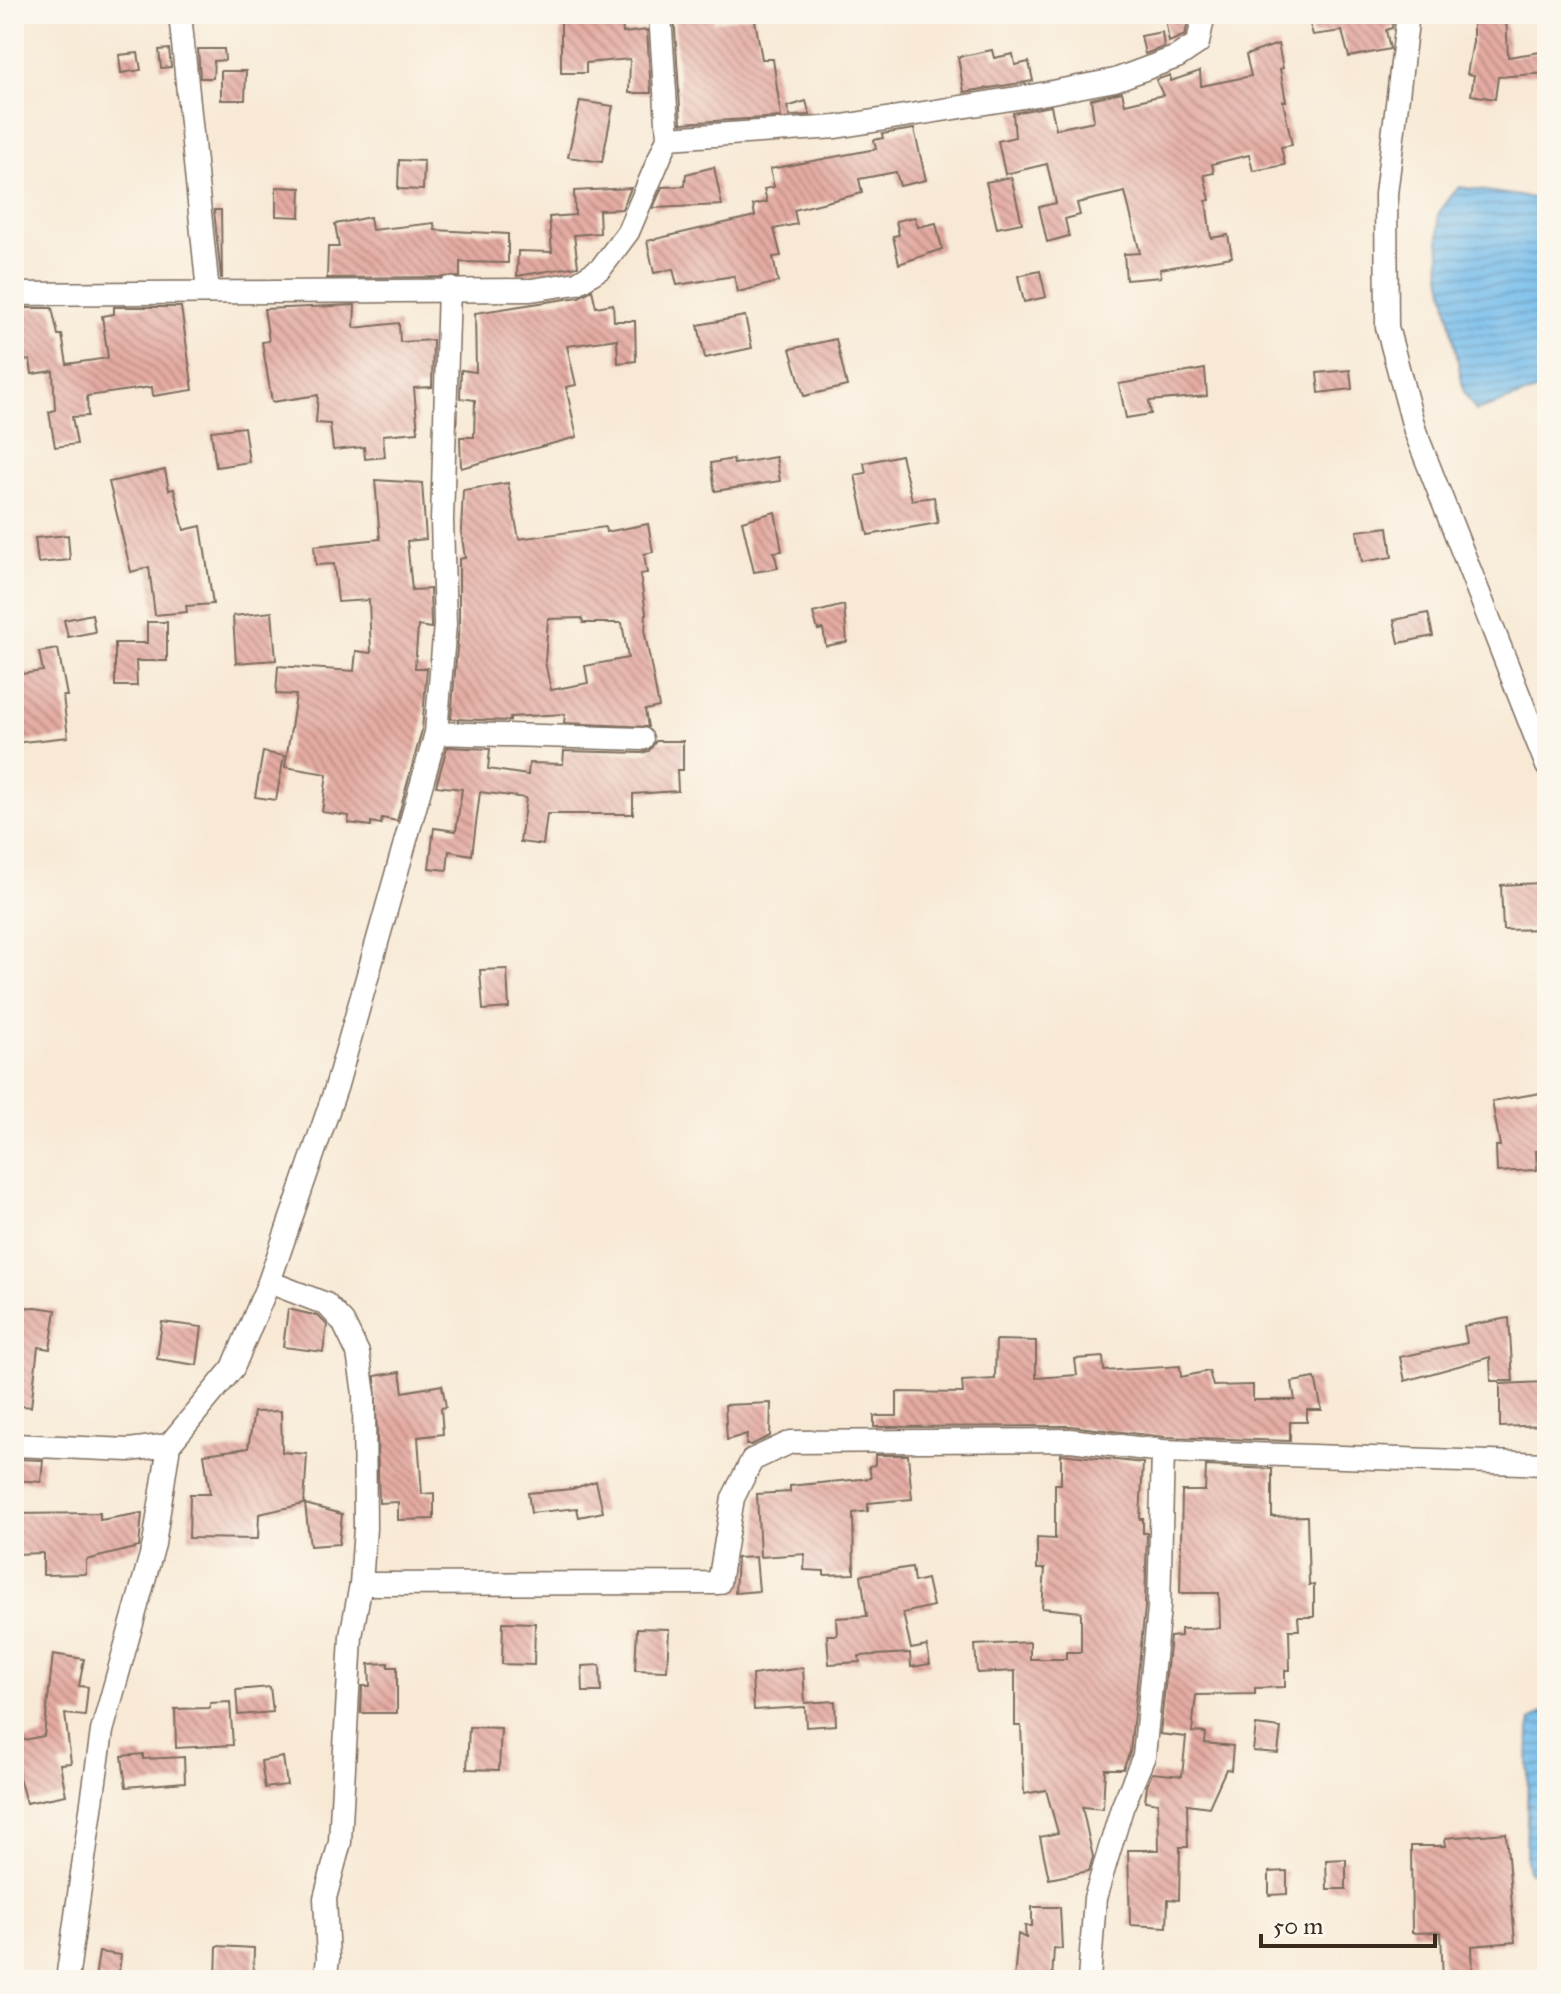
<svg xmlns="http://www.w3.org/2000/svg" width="1561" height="1994" viewBox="0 0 1561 1994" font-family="'IM FELL Great Primer',serif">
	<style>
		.water { fill: url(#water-rules); stroke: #567284; stroke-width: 2 }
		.building { fill: url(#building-back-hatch); fill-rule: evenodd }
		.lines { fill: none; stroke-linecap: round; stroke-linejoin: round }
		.minor-casing { stroke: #7d6d5e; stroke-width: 25 }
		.minor { stroke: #fff; stroke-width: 22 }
	</style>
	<defs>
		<pattern id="water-rules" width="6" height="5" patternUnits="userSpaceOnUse" patternTransform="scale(2)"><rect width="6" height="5" fill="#72bbeb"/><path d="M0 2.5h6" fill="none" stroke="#5f98be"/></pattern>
		<pattern id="building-back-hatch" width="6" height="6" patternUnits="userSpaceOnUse" patternTransform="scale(2)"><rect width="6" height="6" fill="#e4aba2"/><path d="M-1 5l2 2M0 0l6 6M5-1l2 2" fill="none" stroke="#ba8b83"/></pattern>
	</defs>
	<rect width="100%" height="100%" fill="#fbf7ec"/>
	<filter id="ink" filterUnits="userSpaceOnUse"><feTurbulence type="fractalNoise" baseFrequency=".0125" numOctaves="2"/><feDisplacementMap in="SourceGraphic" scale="16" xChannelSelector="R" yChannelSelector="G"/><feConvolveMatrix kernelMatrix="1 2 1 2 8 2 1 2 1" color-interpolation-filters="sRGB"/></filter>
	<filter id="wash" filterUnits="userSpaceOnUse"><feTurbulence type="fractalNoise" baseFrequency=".006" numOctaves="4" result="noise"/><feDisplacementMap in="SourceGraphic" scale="32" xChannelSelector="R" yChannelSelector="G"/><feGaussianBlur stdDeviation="1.8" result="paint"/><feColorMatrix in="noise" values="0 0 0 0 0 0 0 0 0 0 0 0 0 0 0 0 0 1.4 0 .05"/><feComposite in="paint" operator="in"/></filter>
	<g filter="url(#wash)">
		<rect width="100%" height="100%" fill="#f8e9d5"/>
		<path class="water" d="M 1458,187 L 1547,200 L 1547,387 L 1476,411 L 1464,392 L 1441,274 L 1438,214 Z
			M 1547,1710 L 1547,1877 L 1528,1871 L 1526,1859 L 1529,1731 L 1531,1720 Z"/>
		<g id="blocks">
			<path class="building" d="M 561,14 L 622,14 L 623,33 L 647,30 L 651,93 L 629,93 L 630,59 L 586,63 L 586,73 L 561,73 Z
				M 674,14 L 713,14 L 714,22 L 754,15 L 762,59 L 773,59 L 781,117 L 681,123 Z
				M 1190,14 L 1185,35 L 1169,42 L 1165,18 Z
				M 1307,14 L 1394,14 L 1392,28 L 1386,30 L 1390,49 L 1349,57 L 1342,31 L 1313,35 Z
				M 1473,14 L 1506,14 L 1508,57 L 1547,51 L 1547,73 L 1498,77 L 1495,99 L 1471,95 L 1474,75 L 1467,74 L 1473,42 Z
				M 1162,32 L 1164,47 L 1145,54 L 1141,36 Z
				M 1278,44 L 1283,68 L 1280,69 L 1286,101 L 1283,101 L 1292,145 L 1281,147 L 1285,165 L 1253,171 L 1249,155 L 1212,164 L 1214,173 L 1204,175 L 1210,200 L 1206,201 L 1211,238 L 1228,235 L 1232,257 L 1160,269 L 1161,277 L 1126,280 L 1124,254 L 1140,253 L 1125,192 L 1077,203 L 1080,215 L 1065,219 L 1069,236 L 1047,242 L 1039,207 L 1056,203 L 1047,164 L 1005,174 L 998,141 L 1015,137 L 1013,113 L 1051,106 L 1056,129 L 1094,121 L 1091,99 L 1122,92 L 1125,104 L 1163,95 L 1156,80 L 1170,75 L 1171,81 L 1200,71 L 1201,86 L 1251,76 L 1246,55 Z
				M 169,49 L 171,67 L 161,68 L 159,50 Z
				M 198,49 L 224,49 L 225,60 L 214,61 L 213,78 L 200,78 Z
				M 992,50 L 994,58 L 1013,54 L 1015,65 L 1029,62 L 1033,81 L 964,92 L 958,57 Z
				M 138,53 L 141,70 L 121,73 L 119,55 Z
				M 221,71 L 246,71 L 245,100 L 221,100 Z
				M 580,101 L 613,106 L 602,162 L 568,157 Z
				M 806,101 L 810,115 L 790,116 L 787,107 Z
				M 914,129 L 926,180 L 900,186 L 896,172 L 859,179 L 862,193 L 794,210 L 797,224 L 774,229 L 781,256 L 773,257 L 778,282 L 738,292 L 734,276 L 677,285 L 673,269 L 654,273 L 647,241 L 755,216 L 753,205 L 767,202 L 764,189 L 774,187 L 770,169 L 876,149 L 874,140 L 883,138 L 882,134 Z
				M 399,160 L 424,161 L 423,190 L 398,189 Z
				M 714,167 L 722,205 L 653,208 L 662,187 L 685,186 L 686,174 Z
				M 1011,177 L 1022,223 L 997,228 L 986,182 Z
				M 276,187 L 301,188 L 300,217 L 276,216 Z
				M 631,188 L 622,209 L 599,210 L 600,233 L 574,235 L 578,266 L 517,276 L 518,251 L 552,252 L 549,217 L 575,215 L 574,191 Z
				M 214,210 L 221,210 L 222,278 L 221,278 Z
				M 370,217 L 372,230 L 434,223 L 435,230 L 508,234 L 508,263 L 460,262 L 460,277 L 327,278 L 328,247 L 339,247 L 335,224 Z
				M 915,217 L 918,227 L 936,223 L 942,249 L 899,264 L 893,236 L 899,235 L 896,221 Z
				M 1040,271 L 1046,297 L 1024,302 L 1018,276 Z
				M 592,290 L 596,307 L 613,304 L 614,321 L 635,321 L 636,361 L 618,363 L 617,339 L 567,346 L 576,385 L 566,387 L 577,437 L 461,468 L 460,437 L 474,437 L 475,400 L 460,398 L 461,370 L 476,372 L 475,313 L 579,297 Z
				M 355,305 L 354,328 L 399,323 L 400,342 L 433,340 L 432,387 L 414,388 L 418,432 L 383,435 L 385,457 L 365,459 L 364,447 L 333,450 L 330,424 L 316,423 L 318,395 L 272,402 L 262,342 L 269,341 L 264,309 Z
				M 114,307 L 181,307 L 193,390 L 153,396 L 152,387 L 87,396 L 88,416 L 72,417 L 77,444 L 55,447 L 49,412 L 55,410 L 53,371 L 32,374 L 30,360 L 14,362 L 14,308 L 52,308 L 58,335 L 62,335 L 67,364 L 108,358 L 102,316 L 114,314 Z
				M 745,316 L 752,348 L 705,358 L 698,325 Z
				M 836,339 L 847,386 L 804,396 L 790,349 Z
				M 1205,369 L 1207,396 L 1149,401 L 1151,414 L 1126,418 L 1119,384 Z
				M 1350,370 L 1352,389 L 1319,393 L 1317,373 Z
				M 244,427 L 249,462 L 216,467 L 211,431 Z
				M 901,455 L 912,500 L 934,497 L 938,523 L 868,535 L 855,475 L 866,473 L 864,463 Z
				M 776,457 L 780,481 L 715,491 L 711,463 L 733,459 L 734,464 Z
				M 165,470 L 169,490 L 174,489 L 184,530 L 201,526 L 213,604 L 186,606 L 187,612 L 155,615 L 149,567 L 131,572 L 109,482 Z
				M 375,480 L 422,483 L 426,539 L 407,541 L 412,590 L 430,589 L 431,624 L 431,628 L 418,626 L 415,668 L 427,668 L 422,730 L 397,821 L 382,818 L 381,824 L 371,822 L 371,826 L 348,823 L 349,816 L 322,812 L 327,774 L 285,767 L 296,695 L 276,694 L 278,666 L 354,671 L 356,651 L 371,653 L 369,600 L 338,602 L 334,564 L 316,565 L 314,546 L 380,539 Z
				M 508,483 L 519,539 L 605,527 L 606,532 L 648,524 L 653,552 L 644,554 L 647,573 L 640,574 L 646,613 L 645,634 L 659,707 L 645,710 L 648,727 L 564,723 L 565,714 L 510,717 L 510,721 L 451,719 L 459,625 L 459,559 L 465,558 L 461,531 L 463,490 ZM 582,618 L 583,623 L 622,623 L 628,658 L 585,666 L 588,683 L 551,690 L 545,662 L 548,619 Z
				M 775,512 L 782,551 L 774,552 L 778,568 L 754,572 L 742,521 Z
				M 1388,527 L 1392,557 L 1362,562 L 1357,531 Z
				M 68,535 L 70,560 L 38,563 L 35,538 Z
				M 844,605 L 847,642 L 826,646 L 823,629 L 818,630 L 813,613 Z
				M 272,612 L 276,660 L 236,663 L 233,616 Z
				M 1428,613 L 1433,636 L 1399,643 L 1394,620 Z
				M 92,614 L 95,632 L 68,637 L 64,620 Z
				M 147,622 L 167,622 L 167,661 L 136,661 L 137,686 L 115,686 L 115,643 L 147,643 Z
				M 58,649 L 67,696 L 63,696 L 68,737 L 14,743 L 14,675 L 43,671 L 39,652 Z
				M 656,741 L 683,741 L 683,770 L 677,770 L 678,791 L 633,794 L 633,814 L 547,814 L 543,845 L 520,842 L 526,798 L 480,792 L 472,855 L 449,851 L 447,870 L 429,868 L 434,828 L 456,831 L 462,789 L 436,786 L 447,747 L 490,749 L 488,769 L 528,775 L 529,763 L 563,764 L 564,751 L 642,753 L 649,751 Z
				M 263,752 L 284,756 L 276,800 L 255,797 Z
				M 1541,883 L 1542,929 L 1503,930 L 1501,885 Z
				M 507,969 L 509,1008 L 483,1010 L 480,970 Z
				M 1547,1092 L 1547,1150 L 1536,1151 L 1537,1170 L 1497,1172 L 1496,1146 L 1500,1146 L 1492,1101 Z
				M 36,1307 L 56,1310 L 50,1349 L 38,1347 L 31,1407 L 14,1405 L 18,1343 L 14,1342 L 14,1308 Z
				M 288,1309 L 318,1316 L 327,1325 L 323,1352 L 283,1347 Z
				M 1509,1318 L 1513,1381 L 1491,1381 L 1490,1357 L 1405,1381 L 1400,1357 L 1467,1343 L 1464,1326 Z
				M 162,1322 L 202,1327 L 197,1365 L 157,1359 Z
				M 996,1340 L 1036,1341 L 1036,1378 L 1077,1375 L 1075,1359 L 1103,1357 L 1104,1371 L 1180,1366 L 1181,1377 L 1209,1371 L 1213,1386 L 1253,1385 L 1253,1400 L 1295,1400 L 1292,1382 L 1315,1378 L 1322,1410 L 1307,1410 L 1307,1422 L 1290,1422 L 1290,1441 L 1164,1437 L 1070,1426 L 874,1427 L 874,1416 L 897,1416 L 897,1392 L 963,1393 L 962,1381 L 995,1379 Z
				M 400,1372 L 403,1392 L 442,1385 L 446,1407 L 441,1408 L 443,1434 L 418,1437 L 422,1494 L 434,1493 L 434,1519 L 398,1520 L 398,1502 L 379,1503 L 375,1376 Z
				M 1547,1382 L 1547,1425 L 1500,1427 L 1500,1384 Z
				M 771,1403 L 770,1436 L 751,1445 L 746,1445 L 747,1434 L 727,1440 L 725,1405 Z
				M 281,1411 L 282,1452 L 307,1454 L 304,1504 L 259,1514 L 258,1539 L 189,1538 L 190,1494 L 210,1494 L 204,1454 L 248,1448 L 254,1412 Z
				M 1061,1454 L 1143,1463 L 1140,1519 L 1143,1519 L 1143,1533 L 1147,1533 L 1145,1607 L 1130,1752 L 1123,1769 L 1105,1769 L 1103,1809 L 1082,1807 L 1093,1857 L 1089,1871 L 1049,1879 L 1040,1837 L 1058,1833 L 1046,1790 L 1024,1794 L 1021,1726 L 1015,1726 L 1015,1671 L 977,1673 L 975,1645 L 1030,1642 L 1030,1659 L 1066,1659 L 1066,1652 L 1081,1652 L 1081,1612 L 1042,1608 L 1045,1569 L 1037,1569 L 1037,1538 L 1055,1539 L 1055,1484 L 1061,1484 Z
				M 875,1455 L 908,1455 L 912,1499 L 868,1503 L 868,1511 L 853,1513 L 854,1574 L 824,1575 L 824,1571 L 804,1570 L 805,1554 L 760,1557 L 757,1494 L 790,1492 L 790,1486 L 871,1478 L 869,1466 L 875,1465 Z
				M 14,1459 L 43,1460 L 41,1482 L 14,1480 Z
				M 1206,1466 L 1272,1469 L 1272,1517 L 1307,1516 L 1309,1585 L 1314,1585 L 1314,1617 L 1298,1617 L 1299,1630 L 1289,1630 L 1290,1670 L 1285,1670 L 1285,1687 L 1255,1688 L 1255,1694 L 1196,1695 L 1192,1732 L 1206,1733 L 1205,1743 L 1233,1746 L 1231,1770 L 1226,1769 L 1209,1807 L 1187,1804 L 1188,1847 L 1180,1847 L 1179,1900 L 1168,1899 L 1167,1927 L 1130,1925 L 1128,1850 L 1159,1850 L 1158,1803 L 1145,1801 L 1147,1786 L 1152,1773 L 1182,1776 L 1186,1737 L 1160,1734 L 1170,1637 L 1181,1636 L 1181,1629 L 1220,1628 L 1219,1593 L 1180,1593 L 1182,1491 L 1205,1491 Z
				M 596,1481 L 603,1512 L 579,1517 L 577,1508 L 531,1513 L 528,1493 L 572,1489 Z
				M 305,1504 L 342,1514 L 339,1544 L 310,1546 Z
				M 100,1513 L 100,1520 L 142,1513 L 139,1547 L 86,1560 L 86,1574 L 43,1575 L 43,1553 L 14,1554 L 14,1514 Z
				M 756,1557 L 759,1591 L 735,1593 L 737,1558 Z
				M 912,1567 L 914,1582 L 927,1579 L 933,1606 L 903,1613 L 911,1649 L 927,1646 L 930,1664 L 911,1667 L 910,1653 L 859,1656 L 860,1662 L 829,1664 L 827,1635 L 837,1635 L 836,1618 L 867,1616 L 861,1575 Z
				M 503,1622 L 535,1623 L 534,1665 L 502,1664 Z
				M 637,1628 L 669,1629 L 667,1671 L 635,1670 Z
				M 53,1654 L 84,1659 L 79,1686 L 88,1687 L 85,1716 L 65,1714 L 71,1763 L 60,1764 L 66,1795 L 26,1803 L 19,1777 L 18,1741 L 44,1736 Z
				M 388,1663 L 388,1667 L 397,1667 L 397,1713 L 361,1713 L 362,1686 L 370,1686 L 369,1664 Z
				M 600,1665 L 601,1692 L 583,1692 L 582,1666 Z
				M 803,1668 L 805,1703 L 835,1701 L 836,1725 L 806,1727 L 805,1707 L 754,1710 L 752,1675 Z
				M 270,1687 L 273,1712 L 238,1715 L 236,1690 Z
				M 230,1702 L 233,1745 L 176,1748 L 175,1709 L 210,1708 L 210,1703 Z
				M 1256,1725 L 1281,1728 L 1278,1753 L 1253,1751 Z
				M 469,1727 L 501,1728 L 499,1770 L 467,1769 Z
				M 143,1754 L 143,1759 L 184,1757 L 185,1782 L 126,1787 L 122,1756 Z
				M 283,1757 L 287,1785 L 265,1788 L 261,1761 Z
				M 1506,1833 L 1515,1942 L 1472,1946 L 1473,1980 L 1443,1980 L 1441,1932 L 1412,1933 L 1411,1846 L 1446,1846 L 1445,1838 Z
				M 1346,1859 L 1346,1889 L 1327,1889 L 1326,1860 Z
				M 1287,1871 L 1287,1894 L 1269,1895 L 1269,1872 Z
				M 1032,1907 L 1060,1907 L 1062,1949 L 1054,1948 L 1052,1980 L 1014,1980 L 1018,1934 L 1026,1938 L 1025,1926 L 1032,1926 Z
				M 217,1946 L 254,1948 L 253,1980 L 216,1980 Z
				M 99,1952 L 121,1955 L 118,1980 L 95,1978 Z"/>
		</g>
	</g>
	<g filter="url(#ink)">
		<use href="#blocks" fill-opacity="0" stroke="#7d6d5e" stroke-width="2"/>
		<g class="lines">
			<g class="minor-casing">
				<path id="minor" d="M 180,14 L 208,292
					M 1408,14 L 1386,194 L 1387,327 L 1415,431 L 1547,766
					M 668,138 L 836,127 L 1036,95 L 1115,80 L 1177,57 L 1198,43 L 1204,14
					M 14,294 L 531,290 L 577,283 L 601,268 L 628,232 L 668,138 L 660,14
					M 436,733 L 642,739
					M 269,1282 L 326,1304 L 343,1322 L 358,1353 L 364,1394 L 365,1528 L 361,1584 L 351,1636 L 340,1842 L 325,1898 L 328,1959 L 325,1980
					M 14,1445 L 129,1450 L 169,1445 L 233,1368 L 269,1282 L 336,1088 L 436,733 L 445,624 L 442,521 L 449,288
					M 361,1584 L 719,1583 L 733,1498 L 752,1460 L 791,1442 L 1070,1440 L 1163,1451
					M 67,1980 L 102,1731 L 154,1544 L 169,1445
					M 1089,1980 L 1095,1898 L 1122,1808 L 1144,1756 L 1159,1608 L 1163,1451 L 1547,1464"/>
			</g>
			<use href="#minor" class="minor"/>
		</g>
	</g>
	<rect width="1561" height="1994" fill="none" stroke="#fbf7ec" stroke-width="48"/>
	<path d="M1261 1934v12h174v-12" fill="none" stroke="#3b2a1e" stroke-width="4"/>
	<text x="1273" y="1934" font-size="24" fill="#3b2a1e" stroke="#fbf7ec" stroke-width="6" paint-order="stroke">50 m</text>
</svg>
